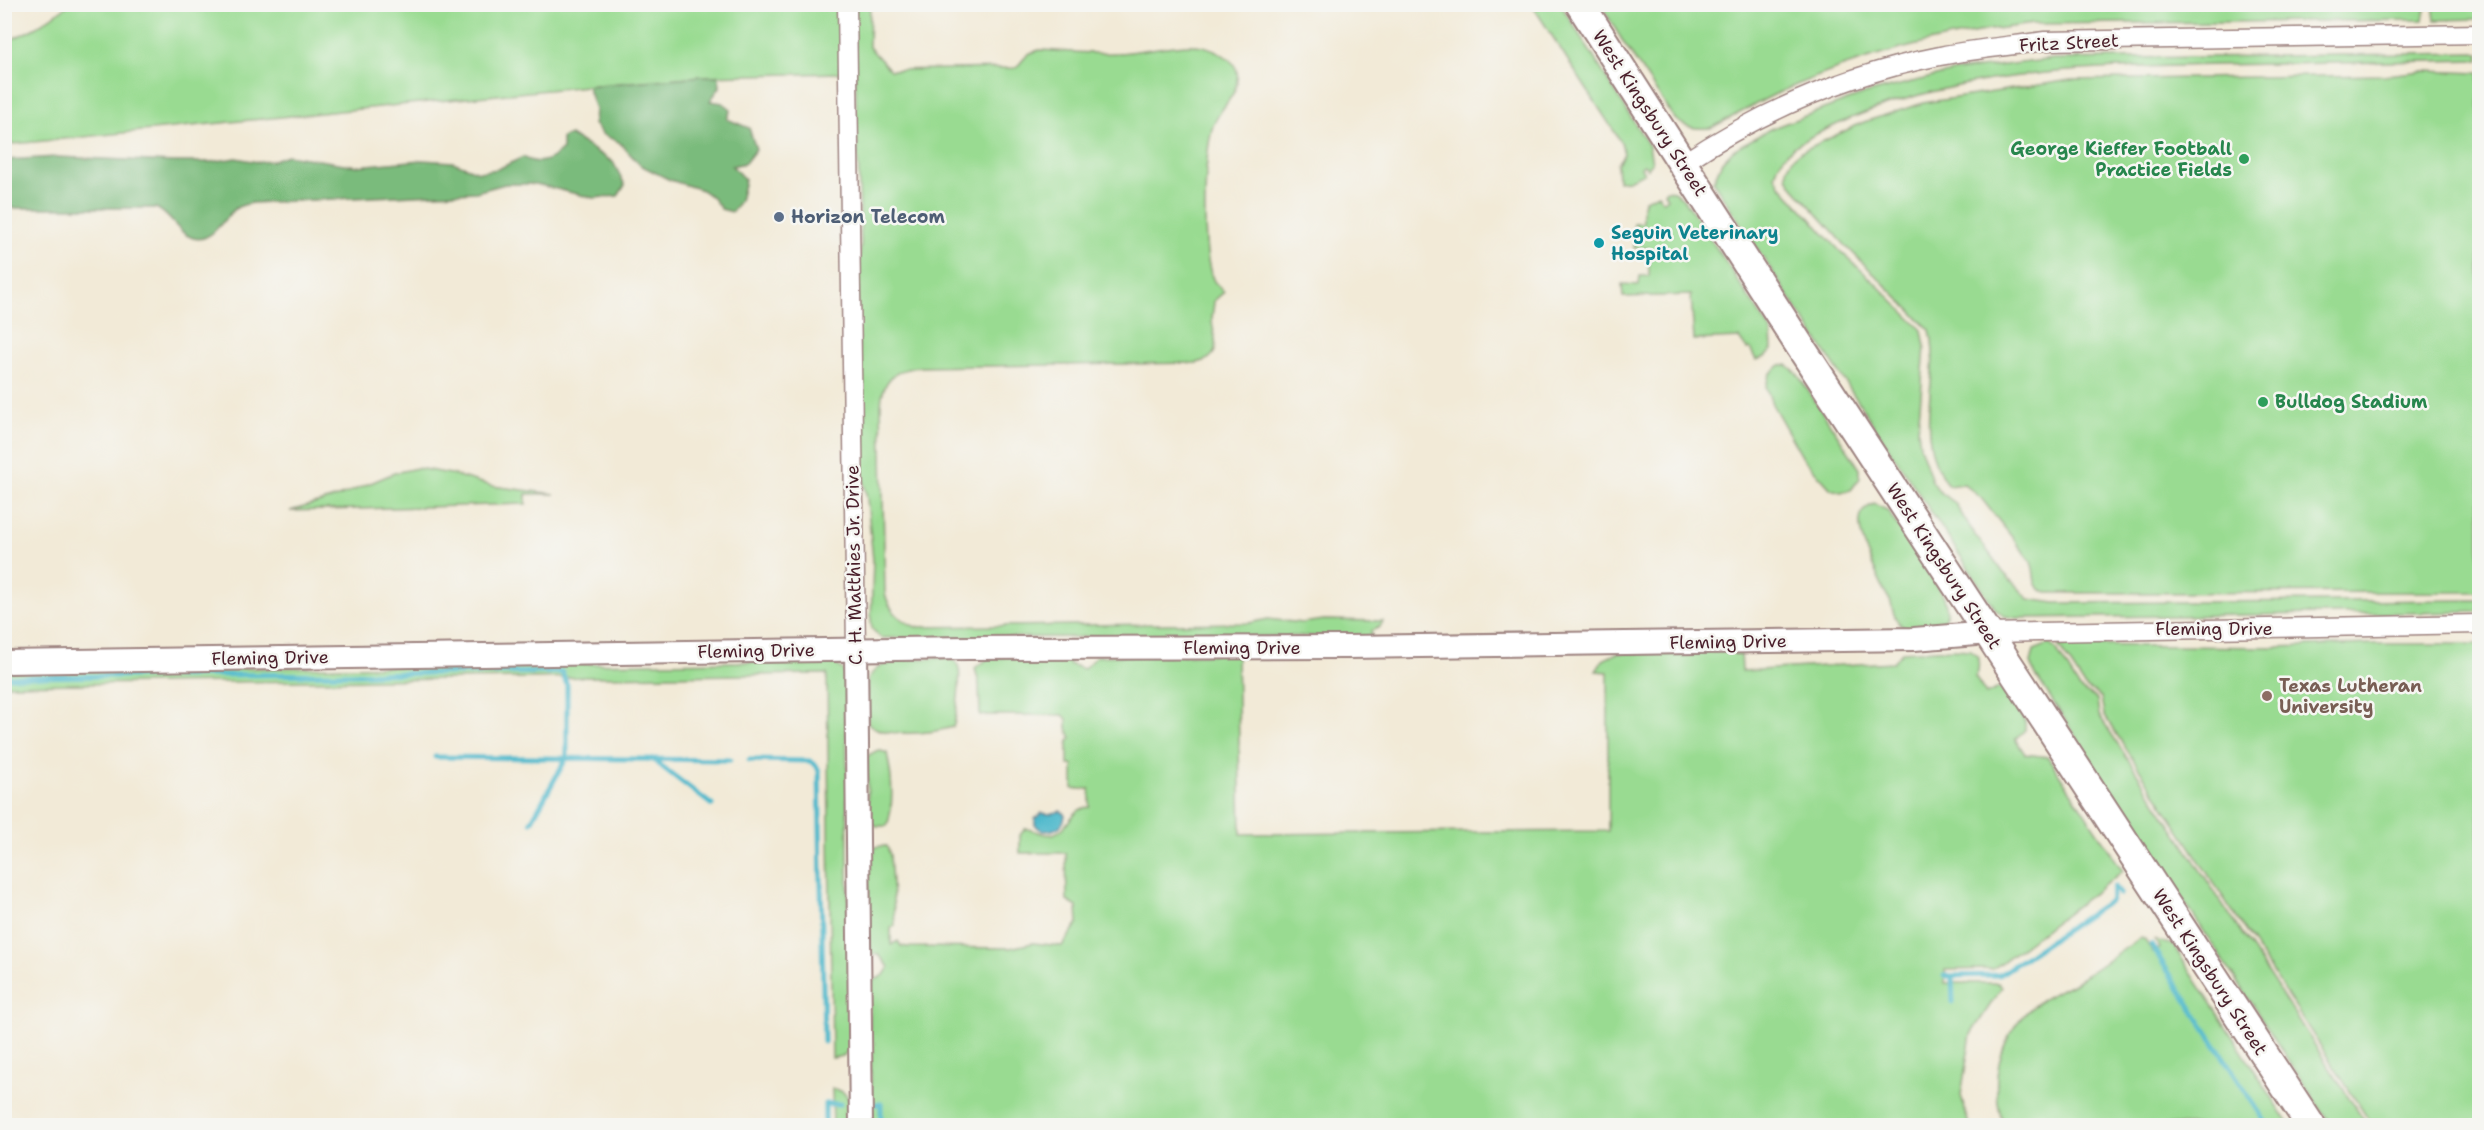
<svg xmlns="http://www.w3.org/2000/svg" width="2484" height="1130" viewBox="0 0 2484 1130" font-family="'Shantell Sans',sans-serif">
	<style>
		.green { fill: #99db91; stroke: #727d5e; stroke-width: 1.5 }
		.forest { fill: #7abb7b; stroke: #626d53; stroke-width: 1.5 }
		.water { fill: #4fb9cc; stroke: #4c6c7c; stroke-width: 1.5 }
		.lines { fill: none; stroke-linecap: round; stroke-linejoin: round }
		.stream { stroke: #4fb9cc; stroke-width: 5 }
		.minor-casing { stroke: #9e8481; stroke-width: 21 }
		.tertiary-casing { stroke: #9e8481; stroke-width: 26 }
		.primary-casing { stroke: #9e8481; stroke-width: 32 }
		.minor { stroke: #fff; stroke-width: 18 }
		.tertiary { stroke: #fff; stroke-width: 22 }
		.primary { stroke: #fff; stroke-width: 28 }
		.leisure-dot { fill: #2e9e5b; stroke: #f6f6f2; stroke-width: 2 }
		.service-dot { fill: #5c6f8a; stroke: #f6f6f2; stroke-width: 2 }
		.culture-dot { fill: #0f9aa8; stroke: #f6f6f2; stroke-width: 2 }
		.education-dot { fill: #8d6e63; stroke: #f6f6f2; stroke-width: 2 }
		.labels { text-anchor: middle; dominant-baseline: central; stroke-width: 5; stroke-linejoin: round; paint-order: stroke }
		.street-label { font-size: 18px; fill: #4a1f2b; stroke: #f6f6f2 }
		.leisure-label { font-size: 18px; font-weight: bold; fill: #27864d; stroke: #f6f6f2; text-anchor: end }
		.service-label { font-size: 18px; font-weight: bold; fill: #4e5e75; stroke: #f6f6f2; text-anchor: start }
		.culture-label { font-size: 18px; font-weight: bold; fill: #0d838f; stroke: #f6f6f2; text-anchor: start }
		.education-label { font-size: 18px; font-weight: bold; fill: #785e54; stroke: #f6f6f2; text-anchor: start }
	</style>
	<rect width="100%" height="100%" fill="#f6f6f2"/>
	<filter id="ink" filterUnits="userSpaceOnUse"><feTurbulence type="fractalNoise" baseFrequency=".0167" numOctaves="2"/><feDisplacementMap in="SourceGraphic" scale="12" xChannelSelector="R" yChannelSelector="G"/><feConvolveMatrix kernelMatrix="1 2 1 2 8 2 1 2 1" color-interpolation-filters="sRGB"/></filter>
	<filter id="wash" filterUnits="userSpaceOnUse"><feTurbulence type="fractalNoise" baseFrequency=".008" numOctaves="4" result="noise"/><feDisplacementMap in="SourceGraphic" scale="24" xChannelSelector="R" yChannelSelector="G"/><feGaussianBlur stdDeviation="1.35" result="paint"/><feColorMatrix in="noise" values="0 0 0 0 0 0 0 0 0 0 0 0 0 0 0 0 0 1.4 0 .05"/><feComposite in="paint" operator="in"/></filter>
	<g filter="url(#wash)">
		<rect width="100%" height="100%" fill="#f2ead7"/>
		<path class="green" d="M 70,4 L 841,4 L 841,73 L 702,76 L 587,86 L 5,145 L 4,43 L 35,28 Z
			M 853,5 L 870,5 L 869,47 L 890,70 L 1016,68 L 1028,54 L 1039,50 C 1064,51 1091,54 1117,53 C 1143,52 1178,42 1203,46 C 1215,49 1235,59 1237,72 C 1241,96 1217,108 1212,129 C 1204,159 1201,251 1213,279 C 1215,285 1221,287 1224,292 L 1214,301 C 1214,307 1212,313 1212,320 C 1213,338 1226,357 1197,363 L 918,367 C 894,370 882,380 881,405 L 885,593 C 889,610 899,620 916,627 L 1249,623 L 1268,619 L 1302,623 L 1324,620 L 1383,621 L 1380,627 L 1371,631 L 1372,636 L 881,638 L 872,629 L 871,622 L 873,560 L 867,499 L 862,473 L 857,287 L 861,245 Z
			M 1532,5 L 1561,5 L 1649,146 L 1652,162 L 1648,169 L 1644,165 L 1641,167 L 1644,173 L 1628,180 L 1618,181 L 1617,164 L 1624,154 L 1621,142 Z
			M 1601,5 L 2426,4 L 2426,5 L 2423,20 L 2033,24 C 1946,34 1860,56 1780,92 C 1756,103 1734,117 1710,128 C 1695,129 1686,128 1675,119 L 1625,45 Z
			M 2433,5 L 2479,5 L 2479,19 L 2435,20 Z
			M 2479,53 L 2479,60 C 2392,62 2304,64 2217,65 C 2086,68 1952,70 1831,127 C 1807,139 1782,147 1775,175 L 1780,185 L 1840,251 L 1872,280 L 1922,330 L 1925,347 L 1918,431 L 1920,446 L 1932,481 L 1939,491 L 1955,503 L 1967,523 L 2003,572 L 2029,599 L 2055,603 L 2479,600 L 2479,612 L 2016,618 L 2004,616 L 1996,610 L 1713,182 L 1722,162 L 1733,150 L 1770,129 L 1864,94 L 1956,71 L 2054,59 Z
			M 2423,71 L 2479,73 L 2479,592 L 2047,593 C 2028,585 2038,575 2030,560 L 1981,498 L 1964,484 L 1948,486 C 1922,449 1928,415 1932,372 C 1933,358 1934,345 1930,330 L 1846,246 L 1793,187 L 1787,177 L 1787,169 L 1793,158 L 1800,152 L 1864,122 L 1923,103 L 2071,80 L 2387,75 Z
			M 1667,190 L 1674,191 L 1685,200 L 1771,331 L 1772,350 L 1765,357 L 1756,360 L 1750,348 L 1747,349 L 1739,338 L 1694,340 L 1691,295 L 1623,297 L 1622,284 L 1639,285 L 1640,276 L 1649,276 L 1649,248 L 1634,248 L 1634,223 L 1643,223 L 1643,205 L 1645,200 L 1658,194 L 1663,201 L 1667,198 L 1664,192 Z
			M 1780,365 L 1787,365 L 1796,372 L 1860,469 L 1860,478 L 1851,490 L 1841,492 L 1831,489 L 1803,458 L 1772,404 L 1766,387 L 1769,375 Z
			M 417,468 L 451,474 L 492,486 L 555,494 L 526,494 L 526,504 L 290,511 L 338,497 L 394,473 Z
			M 1874,504 L 1887,510 L 1944,597 C 1945,603 1948,609 1946,615 C 1942,631 1909,635 1899,623 C 1893,616 1893,611 1891,603 C 1889,597 1884,592 1882,586 C 1875,571 1858,537 1860,521 C 1861,512 1865,508 1874,504 Z
			M 2049,644 L 2056,649 L 2080,689 L 2097,699 L 2099,715 L 2367,1125 L 2331,1125 L 2035,674 L 2031,663 L 2034,650 Z
			M 2376,644 L 2479,644 L 2479,1125 L 2372,1125 L 2104,715 L 2101,697 L 2086,688 L 2058,645 L 2275,647 Z
			M 1953,649 L 1971,650 L 1979,657 L 1978,672 L 1975,677 L 1986,694 L 1999,688 L 2006,691 L 2025,721 L 2025,730 L 2015,739 L 2025,754 L 2048,757 L 2123,871 L 1993,969 L 1945,970 L 1945,983 L 1998,983 L 2002,987 L 1971,1034 L 1961,1095 L 1969,1125 L 872,1126 L 869,983 L 884,975 L 889,967 L 879,955 L 874,954 L 869,958 L 868,854 C 872,846 879,846 887,846 L 890,855 L 895,926 L 891,928 L 891,945 L 898,941 L 901,946 L 908,947 L 1010,948 L 1033,943 L 1062,946 L 1078,923 L 1077,907 L 1067,901 L 1066,853 L 1020,853 L 1020,835 L 1025,829 C 1035,828 1043,837 1053,834 C 1070,829 1070,808 1090,807 L 1090,789 L 1073,789 L 1073,765 L 1068,765 L 1068,742 L 1071,738 L 1067,728 L 1067,719 L 1063,715 L 980,715 L 979,684 L 975,668 L 989,658 L 1071,655 L 1069,664 L 1084,669 L 1096,656 L 1237,654 L 1241,834 L 1608,831 L 1608,672 L 1596,671 L 1603,660 L 1617,653 L 1741,652 L 1742,671 L 1893,662 L 1902,652 Z
			M 950,658 C 955,660 958,664 959,669 C 961,675 956,722 953,727 C 933,733 883,739 868,723 C 868,711 865,697 867,685 C 872,653 927,659 950,658 Z
			M 832,661 L 843,670 L 846,677 L 850,1049 L 843,1056 L 832,1058 L 827,674 L 5,685 L 4,671 Z
			M 878,750 L 887,753 C 892,777 895,803 887,826 L 877,826 L 868,822 L 867,756 Z
			M 2140,938 L 2144,939 L 2153,952 L 2159,948 L 2155,940 L 2173,945 L 2290,1125 L 2004,1125 C 1987,1080 2000,1027 2043,999 C 2054,992 2068,987 2079,980 C 2100,966 2120,952 2140,938 Z
			M 832,1089 C 853,1090 851,1109 853,1125 L 833,1125 Z"/>
		<path class="forest" d="M 702,76 L 719,76 L 720,87 L 710,101 L 723,103 L 731,109 L 727,119 L 749,128 L 756,149 L 745,163 L 732,166 L 745,180 L 740,201 L 732,212 L 721,209 L 712,197 L 702,190 L 670,180 L 640,165 L 619,142 L 603,135 L 594,124 L 595,109 L 587,86 Z
			M 570,135 L 613,162 L 625,185 L 618,196 L 593,198 L 536,184 L 505,184 L 476,192 L 252,203 C 248,204 242,205 238,207 C 224,215 213,244 193,238 C 177,233 171,215 156,208 L 5,208 L 5,160 L 57,157 L 174,162 L 210,162 L 236,158 L 258,162 L 271,161 L 287,155 L 357,166 L 422,160 L 453,162 L 479,172 L 498,169 L 523,157 C 538,166 550,161 562,150 L 562,138 Z"/>
		<path class="water" d="M 1061,811 L 1065,815 C 1064,827 1054,831 1043,831 L 1035,825 L 1035,819 L 1042,813 L 1049,814 Z"/>
		<g class="lines">
			<path class="stream" d="M 4,677 L 562,672 L 567,685 L 567,757 L 531,822
				M 435,757 L 730,760
				M 652,759 L 712,805
				M 749,760 L 810,761 L 816,765 L 819,771 L 824,1042
				M 2114,887 L 2120,894
				M 2151,945 L 2268,1126
				M 1944,976 L 1999,975 L 2111,900 L 2114,887
				M 1952,976 L 1953,1002
				M 876,1104 L 881,1104 L 881,1126
				M 825,1126 L 825,1104 L 840,1104"/>
		</g>
	</g>
	<g filter="url(#ink)">
		<g class="lines">
			<g class="minor-casing">
				<path id="minor" d="M 847,4 L 856,649
					M 1683,163 C 1760,112 1848,74 1940,56 C 1974,49 2010,46 2045,41 L 2480,34
					M 1989,633 L 2480,624"/>
			</g>
			<g class="tertiary-casing">
				<path id="tertiary" d="M 856,649 L 861,1126
					M 4,662 L 968,648 L 1347,647 L 1914,639 L 1989,633"/>
			</g>
			<g class="primary-casing">
				<path id="primary" d="M 1580,4 L 1798,343 L 2311,1126"/>
			</g>
			<use href="#minor" class="minor"/>
			<use href="#tertiary" class="tertiary"/>
			<use href="#primary" class="primary"/>
		</g>
	</g>
	<g class="leisure-dot">
		<circle cx="2244" cy="159" r="6"/>
		<circle cx="2263" cy="402" r="6"/>
	</g>
	<circle class="service-dot" cx="779" cy="217" r="6"/>
	<circle class="culture-dot" cx="1599" cy="243" r="6"/>
	<circle class="education-dot" cx="2267" cy="696" r="6"/>
	<g class="labels">
		<g class="street-label">
			<text transform="translate(2069 43) rotate(-3)">Fritz Street</text>
			<text transform="translate(1650 113) rotate(57)">West Kingsbury Street</text>
			<text transform="translate(854 565) rotate(-91)">C. H. Matthies Jr. Drive</text>
			<text transform="translate(1944 566) rotate(57)">West Kingsbury Street</text>
			<text x="2214" y="629">Fleming Drive</text>
			<text transform="translate(1728 642) rotate(-1)">Fleming Drive</text>
			<text x="1242" y="648">Fleming Drive</text>
			<text transform="translate(756 651) rotate(-1)">Fleming Drive</text>
			<text transform="translate(270 658) rotate(-1)">Fleming Drive</text>
			<text transform="translate(2210 972) rotate(57)">West Kingsbury Street</text>
		</g>
		<g class="leisure-label">
			<text x="2232" y="149">George Kieffer Football<tspan x="2232" dy="21">Practice Fields</tspan></text>
			<text x="2275" y="402" text-anchor="start">Bulldog Stadium</text>
		</g>
		<g class="service-label">
			<text x="791" y="217">Horizon Telecom</text>
		</g>
		<g class="culture-label">
			<text x="1611" y="233">Seguin Veterinary<tspan x="1611" dy="21">Hospital</tspan></text>
		</g>
		<g class="education-label">
			<text x="2279" y="686">Texas Lutheran<tspan x="2279" dy="21">University</tspan></text>
		</g>
	</g>
	<rect width="2484" height="1130" fill="none" stroke="#f6f6f2" stroke-width="24"/>
</svg>
